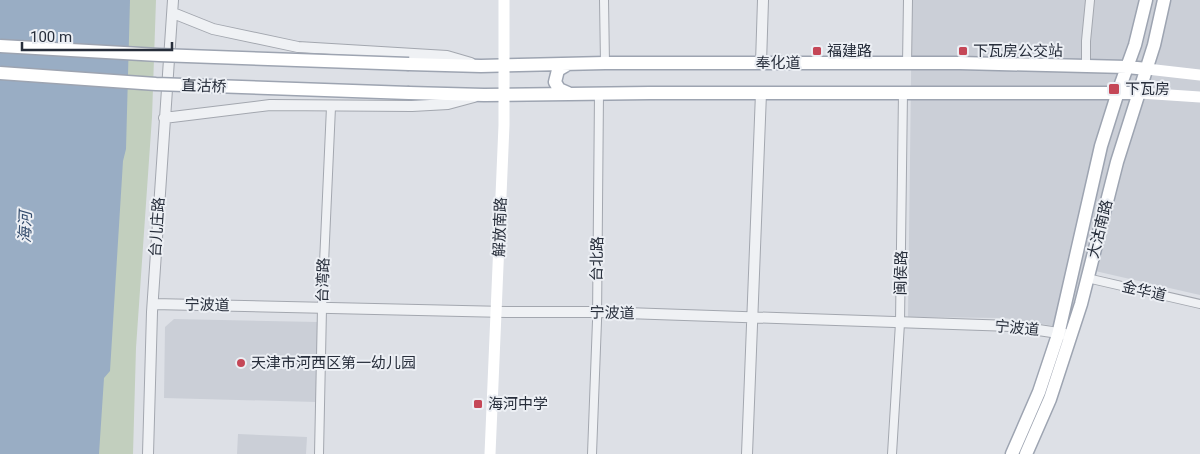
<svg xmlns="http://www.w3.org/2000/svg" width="1200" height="454" viewBox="0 0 1200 454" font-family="Roboto,'Noto Sans SC',sans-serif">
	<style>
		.built { fill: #cbcfd7 }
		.green { fill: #c2cfbe }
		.water { fill: #99adc4 }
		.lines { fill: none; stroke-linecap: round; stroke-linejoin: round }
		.minor-casing { stroke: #a3a7af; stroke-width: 10 }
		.tertiary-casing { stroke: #a3a7af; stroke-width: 12 }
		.primary-casing { stroke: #9da4b1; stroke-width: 15 }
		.minor { stroke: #eff1f4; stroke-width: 8 }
		.tertiary { stroke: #eff1f4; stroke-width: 10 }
		.secondary { stroke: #fff; stroke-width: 11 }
		.primary { stroke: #fff; stroke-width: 12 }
		.primary-bridge-casing { stroke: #9da4b1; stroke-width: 15; stroke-linecap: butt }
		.primary-bridge { stroke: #fff; stroke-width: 12 }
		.poi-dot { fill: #c54757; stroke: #eceff4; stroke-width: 2 }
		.labels { text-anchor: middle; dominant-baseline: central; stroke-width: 4; stroke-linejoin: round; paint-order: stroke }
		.poi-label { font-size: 15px; fill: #272e3b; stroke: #eceff4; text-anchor: start }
		.street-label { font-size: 15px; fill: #272e3b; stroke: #eceff4 }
		.water-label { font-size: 16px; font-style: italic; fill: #344c6c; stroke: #eceff4 }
	</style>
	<rect width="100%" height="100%" fill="#dde0e6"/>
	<path class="built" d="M 912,0 L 1200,0 L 1200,295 L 1095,271 L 1080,330 L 1004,318 L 908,317 Z
		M 174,319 L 318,322 L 316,402 L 164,398 L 165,327 Z
		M 238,434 L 307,437 L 306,454 L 237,454 Z"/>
	<path class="green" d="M 0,0 L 156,0 L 152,117 L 136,348 L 133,454 L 0,454 Z"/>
	<path class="water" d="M 0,0 L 130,0 L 126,149 L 123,161 L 110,371 L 104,378 L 99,454 L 0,454 Z"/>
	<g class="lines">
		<g class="minor-casing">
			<path id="minor" d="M 604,0 L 605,63
				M 907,64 L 908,0
				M 1086,66 L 1086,41 L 1090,0
				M 1087,278 L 1200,304
				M 319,454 L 322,308 L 331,107
				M 592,454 L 597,321 L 599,93
				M 892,454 L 900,323 L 903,92"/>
		</g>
		<g class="tertiary-casing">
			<path id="tertiary" d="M 173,13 L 213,29 L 298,47 L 447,56 L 471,63
				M 761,63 L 763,0
				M 164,118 L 270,105 L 412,106 L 448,104 L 474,97
				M 153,304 L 506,312 L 597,312 L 1012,326 L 1065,334
				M 148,454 L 152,312 L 173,0
				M 747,454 L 761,93"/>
		</g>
		<g class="primary-casing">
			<path id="primary" d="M 409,64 L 481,66 L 605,63 L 960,63 L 1127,67 L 1147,69
				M 568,64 L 558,70 L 555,82 L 559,89 L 568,93
				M 409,93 L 484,95 L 650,93 L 1140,93
				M 1012,454 L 1039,392 L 1058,335 L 1101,146 L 1118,92 L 1135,45 L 1146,0
				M 1026,454 L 1050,399 L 1081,304 L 1117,162 L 1154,45 L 1164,0"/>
		</g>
		<use href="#minor" class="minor"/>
		<use href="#tertiary" class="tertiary"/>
		<path class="secondary" d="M 1147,69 L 1200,75
			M 1140,93 L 1200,97
			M 490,454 L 504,125 L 504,0"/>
		<use href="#primary" class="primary"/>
		<g class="primary-bridge-casing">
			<path id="primary-bridge" d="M 0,46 L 159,55 L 409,64
				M 0,73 L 156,84 L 409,93"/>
		</g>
		<use href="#primary-bridge" class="primary-bridge"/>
	</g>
	<g class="poi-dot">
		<rect x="812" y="46" width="10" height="10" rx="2.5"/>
		<rect x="958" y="46" width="10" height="10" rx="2.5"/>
		<rect x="1108" y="83" width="12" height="12" rx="2.5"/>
		<circle cx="241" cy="363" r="5"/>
		<rect x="473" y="399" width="10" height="10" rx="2.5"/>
	</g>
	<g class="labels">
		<g class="poi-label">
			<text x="827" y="51">福建路</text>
			<text x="973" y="51">下瓦房公交站</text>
			<text x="1125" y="89">下瓦房</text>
			<text x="251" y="363">天津市河西区第一幼儿园</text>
			<text x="488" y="404">海河中学</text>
		</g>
		<g class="street-label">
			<text x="778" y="63">奉化道</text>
			<text transform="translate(204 86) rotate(2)">直沽桥</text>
			<text transform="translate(157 227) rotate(-86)">台儿庄路</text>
			<text transform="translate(500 227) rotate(-88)">解放南路</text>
			<text transform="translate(1100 229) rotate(-76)">大沽南路</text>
			<text transform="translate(597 259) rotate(-89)">台北路</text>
			<text transform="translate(901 273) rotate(-89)">闽侯路</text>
			<text transform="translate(323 280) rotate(-88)">台湾路</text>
			<text transform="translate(1144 291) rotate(13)">金华道</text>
			<text transform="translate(207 305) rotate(1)">宁波道</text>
			<text transform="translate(612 313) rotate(1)">宁波道</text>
			<text transform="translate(1017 328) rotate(5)">宁波道</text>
		</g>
		<g class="water-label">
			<text transform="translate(25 227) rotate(-88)">海河</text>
		</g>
	</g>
	<path d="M22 42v8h150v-8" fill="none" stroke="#272e3b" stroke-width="2.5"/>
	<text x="30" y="42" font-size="15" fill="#272e3b" stroke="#eceff4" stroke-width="4" paint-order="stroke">100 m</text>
</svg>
